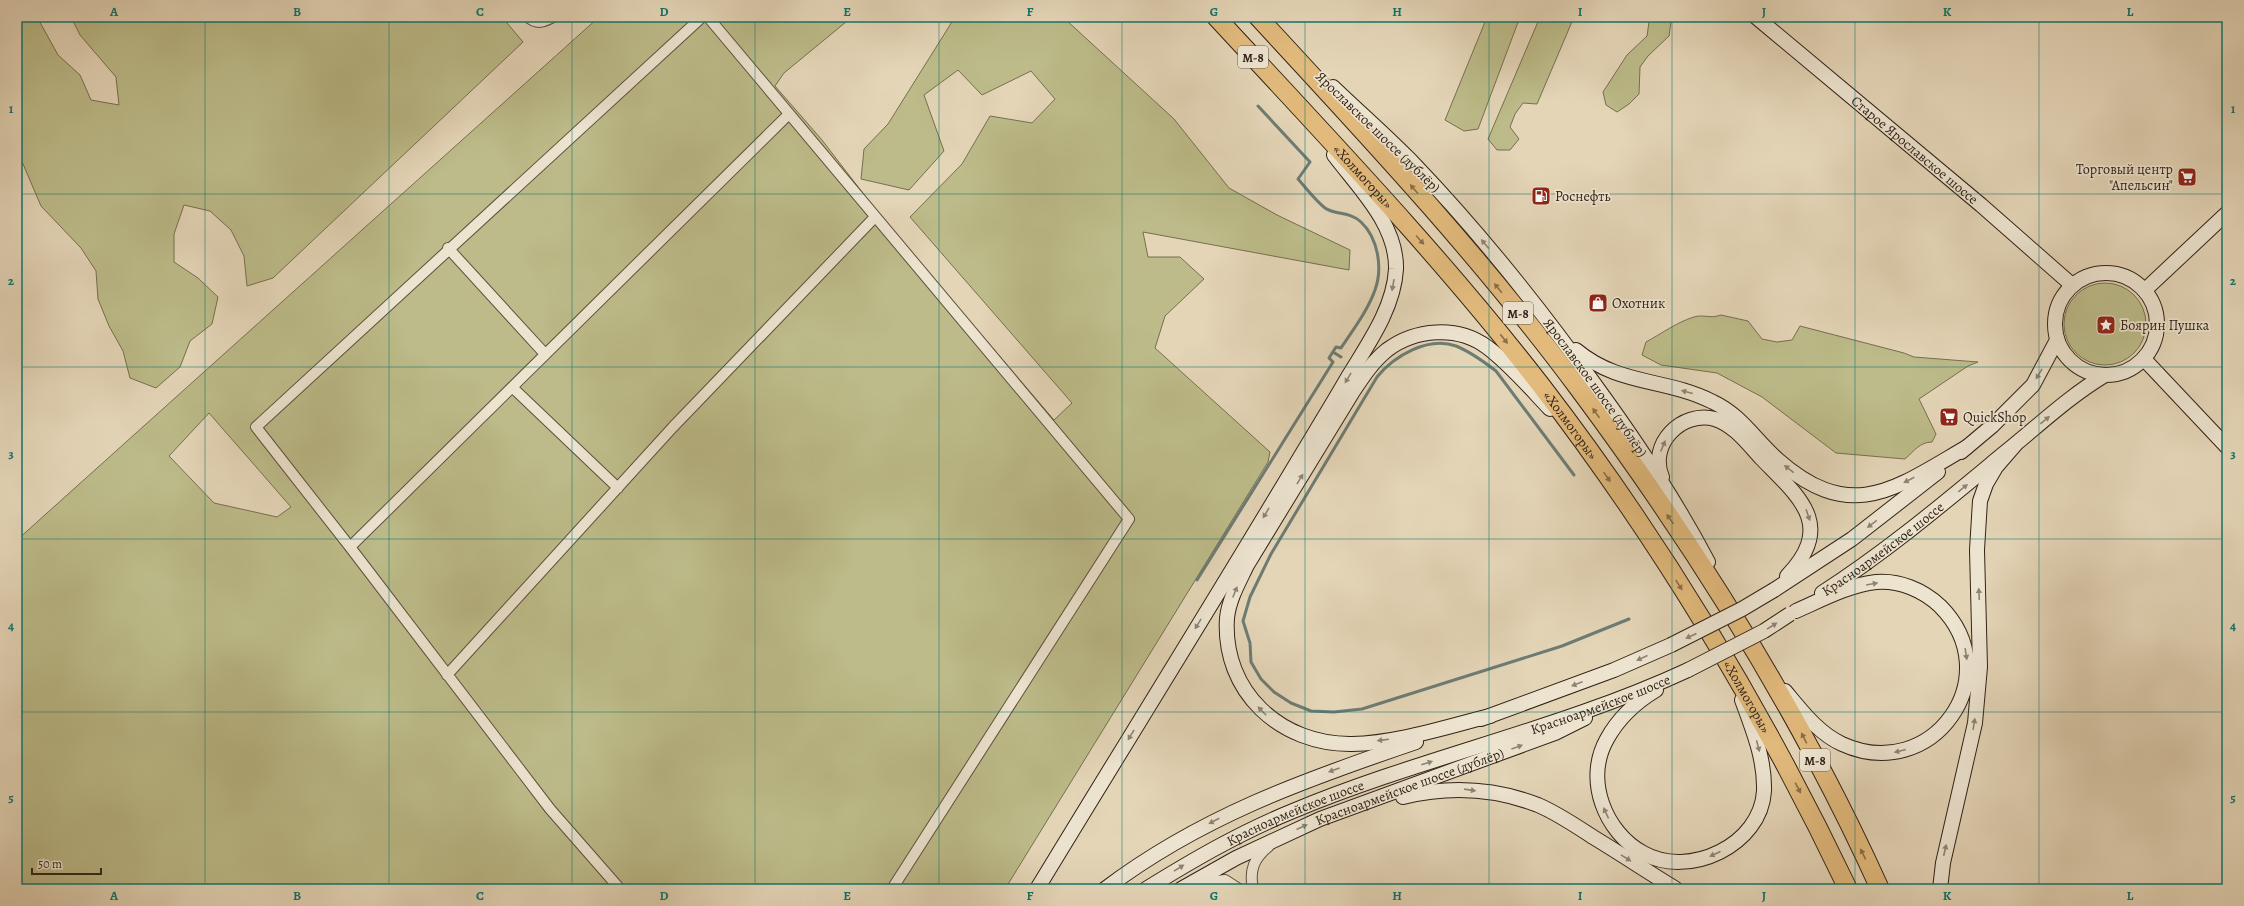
<svg xmlns="http://www.w3.org/2000/svg" width="2244" height="906" viewBox="0 0 2244 906" font-family="Alegreya,serif">
	<style>
		.green { fill: #bcbb89; stroke: #776e50; fill-rule: evenodd }
		.lines { fill: none; stroke-linecap: round; stroke-linejoin: round }
		.stream { stroke: #6d7c74; stroke-width: 3 }
		.street-casing { stroke: #5e4f3e; stroke-width: 12 }
		.secondary-casing { stroke: #322216; stroke-width: 16 }
		.highway-casing { stroke: #322216; stroke-width: 20 }
		.street { stroke: #ede4d0; stroke-width: 10 }
		.secondary { stroke: #ede4d0; stroke-width: 14 }
		.highway { stroke: #e2ba7c; stroke-width: 18 }
		.secondary-bridge-casing { stroke: #322216; stroke-width: 16; stroke-linecap: butt }
		.secondary-bridge { stroke: #ede4d0; stroke-width: 14 }
		.oneway { fill: #8a6e49 }
		.oneway2 { fill: #908373 }
		.grid { fill: none; stroke: #0f766e; stroke-width: 1; stroke-opacity: 0.55 }
		.labels { text-anchor: middle; dominant-baseline: central; stroke-width: 3.5; stroke-linejoin: round; paint-order: stroke }
		.shield { fill: #ede4d0; stroke: #6a5c4e; stroke-width: 1 }
		.shield-label { font-size: 13px; font-weight: bold; fill: #322216 }
		.street-label { font-size: 14px; fill: #322216; stroke: #ede4d0 }
		.poi-label { font-size: 14px; fill: #322216; stroke: #ede4d0; text-anchor: start }
		.neatline { fill: none; stroke: #0f766e; stroke-width: 1.5 }
		.grid-label { font-size: 13px; text-anchor: middle; font-weight: bold; fill: #0f766e }
	</style>
	<rect width="100%" height="100%" fill="#e4d5b7"/>
	<filter id="stains"><feTurbulence type="fractalNoise" baseFrequency=".005" numOctaves="4"/><feColorMatrix values="0 0 0 0 .2 0 0 0 0 .09 0 0 0 0 .02 0 0 0 .5 -.17"/></filter>
	<radialGradient id="worn" r=".72"><stop offset=".6" stop-color="#630" stop-opacity="0"/><stop offset="1" stop-color="#630" stop-opacity=".3"/></radialGradient>
	<path class="green" d="M 17,17 L 37,17 L 58,55 L 80,75 L 91,100 L 119,105 L 116,77 L 80,35 L 71,17 L 502,17 L 523,42 L 273,278 L 247,286 L 244,256 L 231,230 L 210,211 L 184,205 L 174,234 L 174,262 L 198,278 L 218,297 L 212,324 L 190,341 L 180,367 L 156,388 L 130,378 L 123,351 L 109,326 L 98,299 L 96,271 L 81,248 L 41,206 L 17,150 Z
		M 599,17 L 852,17 L 784,73 L 775,86 L 822,140 L 882,218 L 1054,420 L 1072,403 L 910,217 L 962,164 L 990,116 L 1032,123 L 1055,99 L 1031,71 L 982,95 L 958,70 L 924,95 L 944,151 L 909,190 L 861,179 L 864,149 L 888,124 L 955,17 L 1061,17 L 1065,19 L 1174,119 L 1229,188 L 1277,215 L 1350,250 L 1349,270 L 1143,232 L 1148,257 L 1180,257 L 1204,279 L 1165,316 L 1155,348 L 1270,452 L 1268,462 L 1005,889 L 17,889 L 17,540 ZM 209,413 L 291,507 L 277,517 L 214,503 L 169,456 Z
		M 1487,17 L 1520,17 L 1478,129 L 1464,131 L 1445,120 Z
		M 1540,17 L 1574,17 L 1537,104 L 1523,103 L 1515,114 L 1510,127 L 1519,139 L 1510,150 L 1497,150 L 1488,139 Z
		M 1646,17 L 1668,17 L 1671,22 L 1669,36 L 1648,56 L 1640,67 L 1639,94 L 1629,104 L 1617,112 L 1606,105 L 1603,92 L 1627,55 L 1647,36 L 1649,22 Z
		M2064 324a41 41 0 1 1 82 0a41 41 0 1 1-82 0Z
		M 1721,315 L 1748,321 L 1762,339 L 1777,342 L 1792,340 L 1800,326 L 1904,353 L 1914,357 L 1978,362 L 1968,366 L 1919,399 L 1936,434 L 1932,442 C 1920,442 1914,451 1905,459 L 1836,453 L 1762,397 L 1717,373 L 1661,365 L 1642,355 L 1646,342 C 1661,334 1677,322 1694,317 C 1703,314 1710,319 1721,315 Z"/>
	<g class="lines">
		<path class="stream" d="M 1333,352 L 1341,357
			M 1574,475 L 1496,371 C 1483,361 1471,352 1456,346 C 1428,336 1394,356 1377,377 L 1271,554 L 1250,597 L 1243,621 L 1250,643 L 1251,662 L 1261,679 L 1274,692 L 1291,703 L 1311,711 L 1334,712 L 1362,709 L 1562,646 L 1629,619
			M 1197,580 L 1333,362 L 1329,358 L 1336,347 L 1341,348 C 1353,330 1368,310 1375,290 C 1383,268 1378,238 1361,222 C 1349,211 1334,215 1325,208 C 1315,200 1306,188 1298,179 L 1310,162 L 1258,106"/>
		<g class="street-casing">
			<path id="street" d="M 528,17 C 537,25 544,22 553,17
				M 708,17 L 1129,519 L 892,889
				M 448,248 L 545,354
				M 513,388 L 618,488
				M 350,547 L 789,114
				M 447,675 L 673,427 L 875,217
				M 1199,883 L 1225,880 L 1239,889
				M 620,889 L 550,809 L 350,547 L 256,427 L 702,17
				M 1253,889 C 1249,870 1254,858 1269,846"/>
		</g>
		<g class="secondary-casing">
			<g id="secondary">
				<path id="s1" d="M 1756,17 L 1981,205 L 2072,285"/>
				<path id="s2" d="M 1333,87 C 1360,113 1389,138 1415,165 C 1482,235 1542,311 1598,389 C 1638,444 1676,501 1708,562"/>
				<circle cx="2106" cy="324" r="51"/>
				<path d="M 2145,290 L 2227,213"/>
				<path d="M 1576,350 C 1619,386 1666,378 1713,402 C 1741,415 1755,440 1778,460 C 1852,525 1896,488 1967,447"/>
				<path d="M 2144,359 L 2227,447"/>
				<path d="M 1961,452 L 1992,426 L 2033,385 L 2057,340"/>
				<path d="M 1662,477 C 1648,444 1682,410 1715,419 C 1734,425 1748,444 1761,458 C 1799,497 1836,525 1787,576"/>
				<path d="M 1774,590 L 1852,539 L 1938,472"/>
				<path id="s3" d="M 1822,593 C 1886,552 1944,503 2002,455 C 2036,428 2068,397 2105,375"/>
				<path d="M 1656,690 C 1636,702 1618,719 1607,739 C 1584,780 1605,832 1643,853 C 1689,879 1761,845 1764,791 C 1765,759 1753,730 1742,700"/>
				<path d="M 1785,691 C 1801,710 1818,733 1842,744 C 1932,785 2010,676 1940,606 C 1923,590 1899,580 1876,582 C 1849,585 1821,600 1796,611"/>
				<path d="M 1490,716 C 1445,727 1398,743 1352,744 C 1281,745 1222,692 1227,618 C 1229,599 1239,582 1247,565 L 1352,393 C 1362,378 1372,362 1387,350 C 1415,329 1457,325 1487,347 C 1511,365 1530,388 1550,409"/>
				<path d="M 1481,719 L 1614,670 L 1671,645"/>
				<path d="M 1403,797 C 1448,786 1494,788 1538,805 C 1557,813 1576,826 1593,837 C 1621,854 1648,872 1676,889"/>
				<path d="M 1037,889 C 1125,744 1215,600 1302,454 C 1317,429 1333,403 1348,377 C 1368,344 1394,308 1396,269 C 1397,224 1358,187 1334,155"/>
				<path d="M 1105,889 C 1200,817 1304,780 1416,742"/>
				<path id="s4" d="M 1146,889 C 1193,860 1241,832 1293,811 C 1422,757 1561,729 1688,670"/>
				<path id="s5" d="M 1181,889 L 1236,858 L 1320,819 L 1555,733 L 1585,718"/>
				<path d="M 1940,889 L 1943,863 L 1975,723 L 1980,667 L 1977,550 L 1980,501 L 1986,484 L 1996,467 L 2015,445"/>
			</g>
		</g>
		<g class="highway-casing">
			<g id="highway">
				<path id="s6" d="M 1216,17 C 1327,137 1440,255 1540,384 C 1660,540 1763,711 1848,889"/>
				<path d="M 1258,17 C 1369,137 1482,258 1579,389 C 1695,545 1800,712 1880,889"/>
			</g>
		</g>
		<use href="#street" class="street"/>
		<use href="#secondary" class="secondary"/>
		<use href="#highway" class="highway"/>
		<g class="secondary-bridge-casing">
			<path id="secondary-bridge" d="M 1671,645 L 1742,609 L 1774,590
				M 1688,670 L 1764,631 L 1790,614"/>
		</g>
		<use href="#secondary-bridge" class="secondary-bridge"/>
	</g>
	<defs><path id="oneway-solid" d="M-6-.8H1V-3.2L6.5 0L1 3.2V.8H-6Z"/></defs>
	<g class="oneway">
		<use href="#oneway-solid" transform="translate(1414 189) rotate(-131)"/>
		<use href="#oneway-solid" transform="translate(1420 240) rotate(48)"/>
		<use href="#oneway-solid" transform="translate(1498 288) rotate(-129)"/>
		<use href="#oneway-solid" transform="translate(1504 339) rotate(52)"/>
		<use href="#oneway-solid" transform="translate(1596 413) rotate(-125)"/>
		<use href="#oneway-solid" transform="translate(1607 477) rotate(55)"/>
		<use href="#oneway-solid" transform="translate(1670 519) rotate(-125)"/>
		<use href="#oneway-solid" transform="translate(1679 585) rotate(57)"/>
		<use href="#oneway-solid" transform="translate(1804 738) rotate(-117)"/>
		<use href="#oneway-solid" transform="translate(1798 788) rotate(62)"/>
		<use href="#oneway-solid" transform="translate(1863 854) rotate(-116)"/>
	</g>
	<g class="oneway2">
		<use href="#oneway-solid" transform="translate(1485 244) rotate(-130)"/>
		<use href="#oneway-solid" transform="translate(1393 285) rotate(100)"/>
		<use href="#oneway-solid" transform="translate(2039 374) rotate(121)"/>
		<use href="#oneway-solid" transform="translate(1348 378) rotate(121)"/>
		<use href="#oneway-solid" transform="translate(1687 392) rotate(-165)"/>
		<use href="#oneway-solid" transform="translate(2045 420) rotate(-39)"/>
		<use href="#oneway-solid" transform="translate(1663 446) rotate(-67)"/>
		<use href="#oneway-solid" transform="translate(1789 469) rotate(-142)"/>
		<use href="#oneway-solid" transform="translate(1300 479) rotate(-59)"/>
		<use href="#oneway-solid" transform="translate(1909 480) rotate(153)"/>
		<use href="#oneway-solid" transform="translate(1963 488) rotate(-39)"/>
		<use href="#oneway-solid" transform="translate(1266 513) rotate(121)"/>
		<use href="#oneway-solid" transform="translate(1808 515) rotate(71)"/>
		<use href="#oneway-solid" transform="translate(1872 524) rotate(143)"/>
		<use href="#oneway-solid" transform="translate(1872 584) rotate(-10)"/>
		<use href="#oneway-solid" transform="translate(1235 592) rotate(-68)"/>
		<use href="#oneway-solid" transform="translate(1979 594) rotate(-93)"/>
		<use href="#oneway-solid" transform="translate(1198 624) rotate(121)"/>
		<use href="#oneway-solid" transform="translate(1772 626) rotate(-32)"/>
		<use href="#oneway-solid" transform="translate(1691 636) rotate(155)"/>
		<use href="#oneway-solid" transform="translate(1966 654) rotate(81)"/>
		<use href="#oneway-solid" transform="translate(1642 658) rotate(156)"/>
		<use href="#oneway-solid" transform="translate(1577 684) rotate(159)"/>
		<use href="#oneway-solid" transform="translate(1262 711) rotate(-134)"/>
		<use href="#oneway-solid" transform="translate(1974 724) rotate(-81)"/>
		<use href="#oneway-solid" transform="translate(1131 735) rotate(121)"/>
		<use href="#oneway-solid" transform="translate(1383 740) rotate(173)"/>
		<use href="#oneway-solid" transform="translate(1758 746) rotate(75)"/>
		<use href="#oneway-solid" transform="translate(1517 747) rotate(-20)"/>
		<use href="#oneway-solid" transform="translate(1900 751) rotate(166)"/>
		<use href="#oneway-solid" transform="translate(1427 763) rotate(-18)"/>
		<use href="#oneway-solid" transform="translate(1334 770) rotate(160)"/>
		<use href="#oneway-solid" transform="translate(1470 790) rotate(8)"/>
		<use href="#oneway-solid" transform="translate(1606 813) rotate(-115)"/>
		<use href="#oneway-solid" transform="translate(1214 821) rotate(152)"/>
		<use href="#oneway-solid" transform="translate(1302 827) rotate(-24)"/>
		<use href="#oneway-solid" transform="translate(1945 850) rotate(-77)"/>
		<use href="#oneway-solid" transform="translate(1715 854) rotate(156)"/>
		<use href="#oneway-solid" transform="translate(1626 858) rotate(32)"/>
		<use href="#oneway-solid" transform="translate(1179 868) rotate(-32)"/>
	</g>
	<path class="grid" d="M 205,17 L 205,889M 389,17 L 389,889M 572,17 L 572,889M 755,17 L 755,889M 939,17 L 939,889M 1122,17 L 1122,889M 1305,17 L 1305,889M 1489,17 L 1489,889M 1672,17 L 1672,889M 1855,17 L 1855,889M 2039,17 L 2039,889M 17,194 L 2227,194M 17,367 L 2227,367M 17,539 L 2227,539M 17,712 L 2227,712"/>
	<defs>
		<g id="supermarket-square" transform="scale(1)"><rect x="-9" y="-9" width="18" height="18" rx="4" fill="#8f2418" stroke="#ede4d0"/><path d="M-6-5.5h2.5l.6 2H6L4.5 2H-2.5L-4.4-4H-6ZM-1.5 3.2a1.3 1.3 0 1 0 .1 0ZM3 3.2a1.3 1.3 0 1 0 .1 0Z" fill="#fff"/></g>
		<g id="fuel-square" transform="scale(1)"><rect x="-9" y="-9" width="18" height="18" rx="4" fill="#8f2418" stroke="#ede4d0"/><path d="M-5.5-6h7V0h2V4h1.3V-2.5L3-4.5l.8-.8L6-3V5H2.5V1h-1V6h-7ZM-4.2-4.7v3.2H.2V-4.7Z" fill="#fff"/></g>
		<g id="shop-square" transform="scale(1)"><rect x="-9" y="-9" width="18" height="18" rx="4" fill="#8f2418" stroke="#ede4d0"/><path d="M-5-2.5h2.3a2.7 3.5 0 0 1 5.4 0H5L5.5 6h-11ZM-1.5-2.5h3a1.5 2.3 0 0 0-3 0Z" fill="#fff"/></g>
		<g id="sight-square" transform="scale(1)"><rect x="-9" y="-9" width="18" height="18" rx="4" fill="#8f2418" stroke="#ede4d0"/><path d="M0-6L1.8-2.2L6-1.7L2.9 1.2L3.7 5.4L0 3.3L-3.7 5.4L-2.9 1.2L-6-1.7L-1.8-2.2Z" fill="#fff"/></g>
	</defs>
	<g fill-rule="evenodd">
		<use href="#supermarket-square" x="2187" y="177"/>
		<use href="#fuel-square" x="1541" y="196"/>
		<use href="#shop-square" x="1598" y="303"/>
		<use href="#sight-square" x="2106" y="325"/>
		<use href="#supermarket-square" x="1949" y="417"/>
	</g>
	<g class="labels">
		<g class="shield">
			<rect x="1238" y="46" width="30" height="22" rx="3"/>
			<rect x="1503" y="302" width="30" height="22" rx="3"/>
			<rect x="1800" y="749" width="30" height="22" rx="3"/>
		</g>
		<g class="shield-label">
			<text x="1253" y="57">М-8</text>
			<text x="1518" y="313">М-8</text>
			<text x="1815" y="760">М-8</text>
		</g>
		<g class="street-label">
			<text transform="translate(1378 132) rotate(44)">Ярославское шоссе (дублёр)</text>
			<text stroke="none"><textPath href="#s1" startOffset="207">Старое Ярославское шоссе</textPath></text>
			<text stroke="none"><textPath href="#s6" startOffset="217">«Холмогоры»</textPath></text>
			<text stroke="none"><textPath href="#s2" startOffset="400">Ярославское шоссе (дублёр)</textPath></text>
			<text stroke="none"><textPath href="#s6" startOffset="541">«Холмогоры»</textPath></text>
			<text stroke="none"><textPath href="#s3" startOffset="75">Красноармейское шоссе</textPath></text>
			<text stroke="none"><textPath href="#s6" startOffset="865">«Холмогоры»</textPath></text>
			<text stroke="none"><textPath href="#s4" startOffset="492">Красноармейское шоссе</textPath></text>
			<text stroke="none"><textPath href="#s5" startOffset="251">Красноармейское шоссе (дублёр)</textPath></text>
			<text stroke="none"><textPath href="#s4" startOffset="168">Красноармейское шоссе</textPath></text>
		</g>
		<g class="poi-label">
			<text x="2173" y="169" text-anchor="end">Торговый центр<tspan x="2173" dy="16">"Апельсин"</tspan></text>
			<text x="1555" y="196">Роснефть</text>
			<text x="1612" y="303">Охотник</text>
			<text x="2120" y="325">Боярин Пушка</text>
			<text x="1963" y="417">QuickShop</text>
		</g>
	</g>
	<rect width="2244" height="906" fill="none" stroke="#e4d5b7" stroke-width="44"/>
	<path d="M32 868v6h69v-6" fill="none" stroke="#322216" stroke-width="2"/>
	<text x="38" y="868" font-size="12" fill="#322216" stroke="#ede4d0" stroke-width="3" paint-order="stroke">50 m</text>
	<rect x="22" y="22" width="2200" height="862" class="neatline"/>
	<g class="grid-label">
		<text x="114" y="16">A</text>
		<text x="297" y="16">B</text>
		<text x="480" y="16">C</text>
		<text x="664" y="16">D</text>
		<text x="847" y="16">E</text>
		<text x="1030" y="16">F</text>
		<text x="1214" y="16">G</text>
		<text x="1397" y="16">H</text>
		<text x="1580" y="16">I</text>
		<text x="1764" y="16">J</text>
		<text x="1947" y="16">K</text>
		<text x="2130" y="16">L</text>
		<text x="11" y="113">1</text>
		<text x="2233" y="113">1</text>
		<text x="11" y="285">2</text>
		<text x="2233" y="285">2</text>
		<text x="11" y="458">3</text>
		<text x="2233" y="458">3</text>
		<text x="11" y="630">4</text>
		<text x="2233" y="630">4</text>
		<text x="11" y="802">5</text>
		<text x="2233" y="802">5</text>
		<text x="114" y="900">A</text>
		<text x="297" y="900">B</text>
		<text x="480" y="900">C</text>
		<text x="664" y="900">D</text>
		<text x="847" y="900">E</text>
		<text x="1030" y="900">F</text>
		<text x="1214" y="900">G</text>
		<text x="1397" y="900">H</text>
		<text x="1580" y="900">I</text>
		<text x="1764" y="900">J</text>
		<text x="1947" y="900">K</text>
		<text x="2130" y="900">L</text>
	</g>
	<rect width="100%" height="100%" filter="url(#stains)"/>
	<rect width="100%" height="100%" fill="url(#worn)"/>
</svg>
